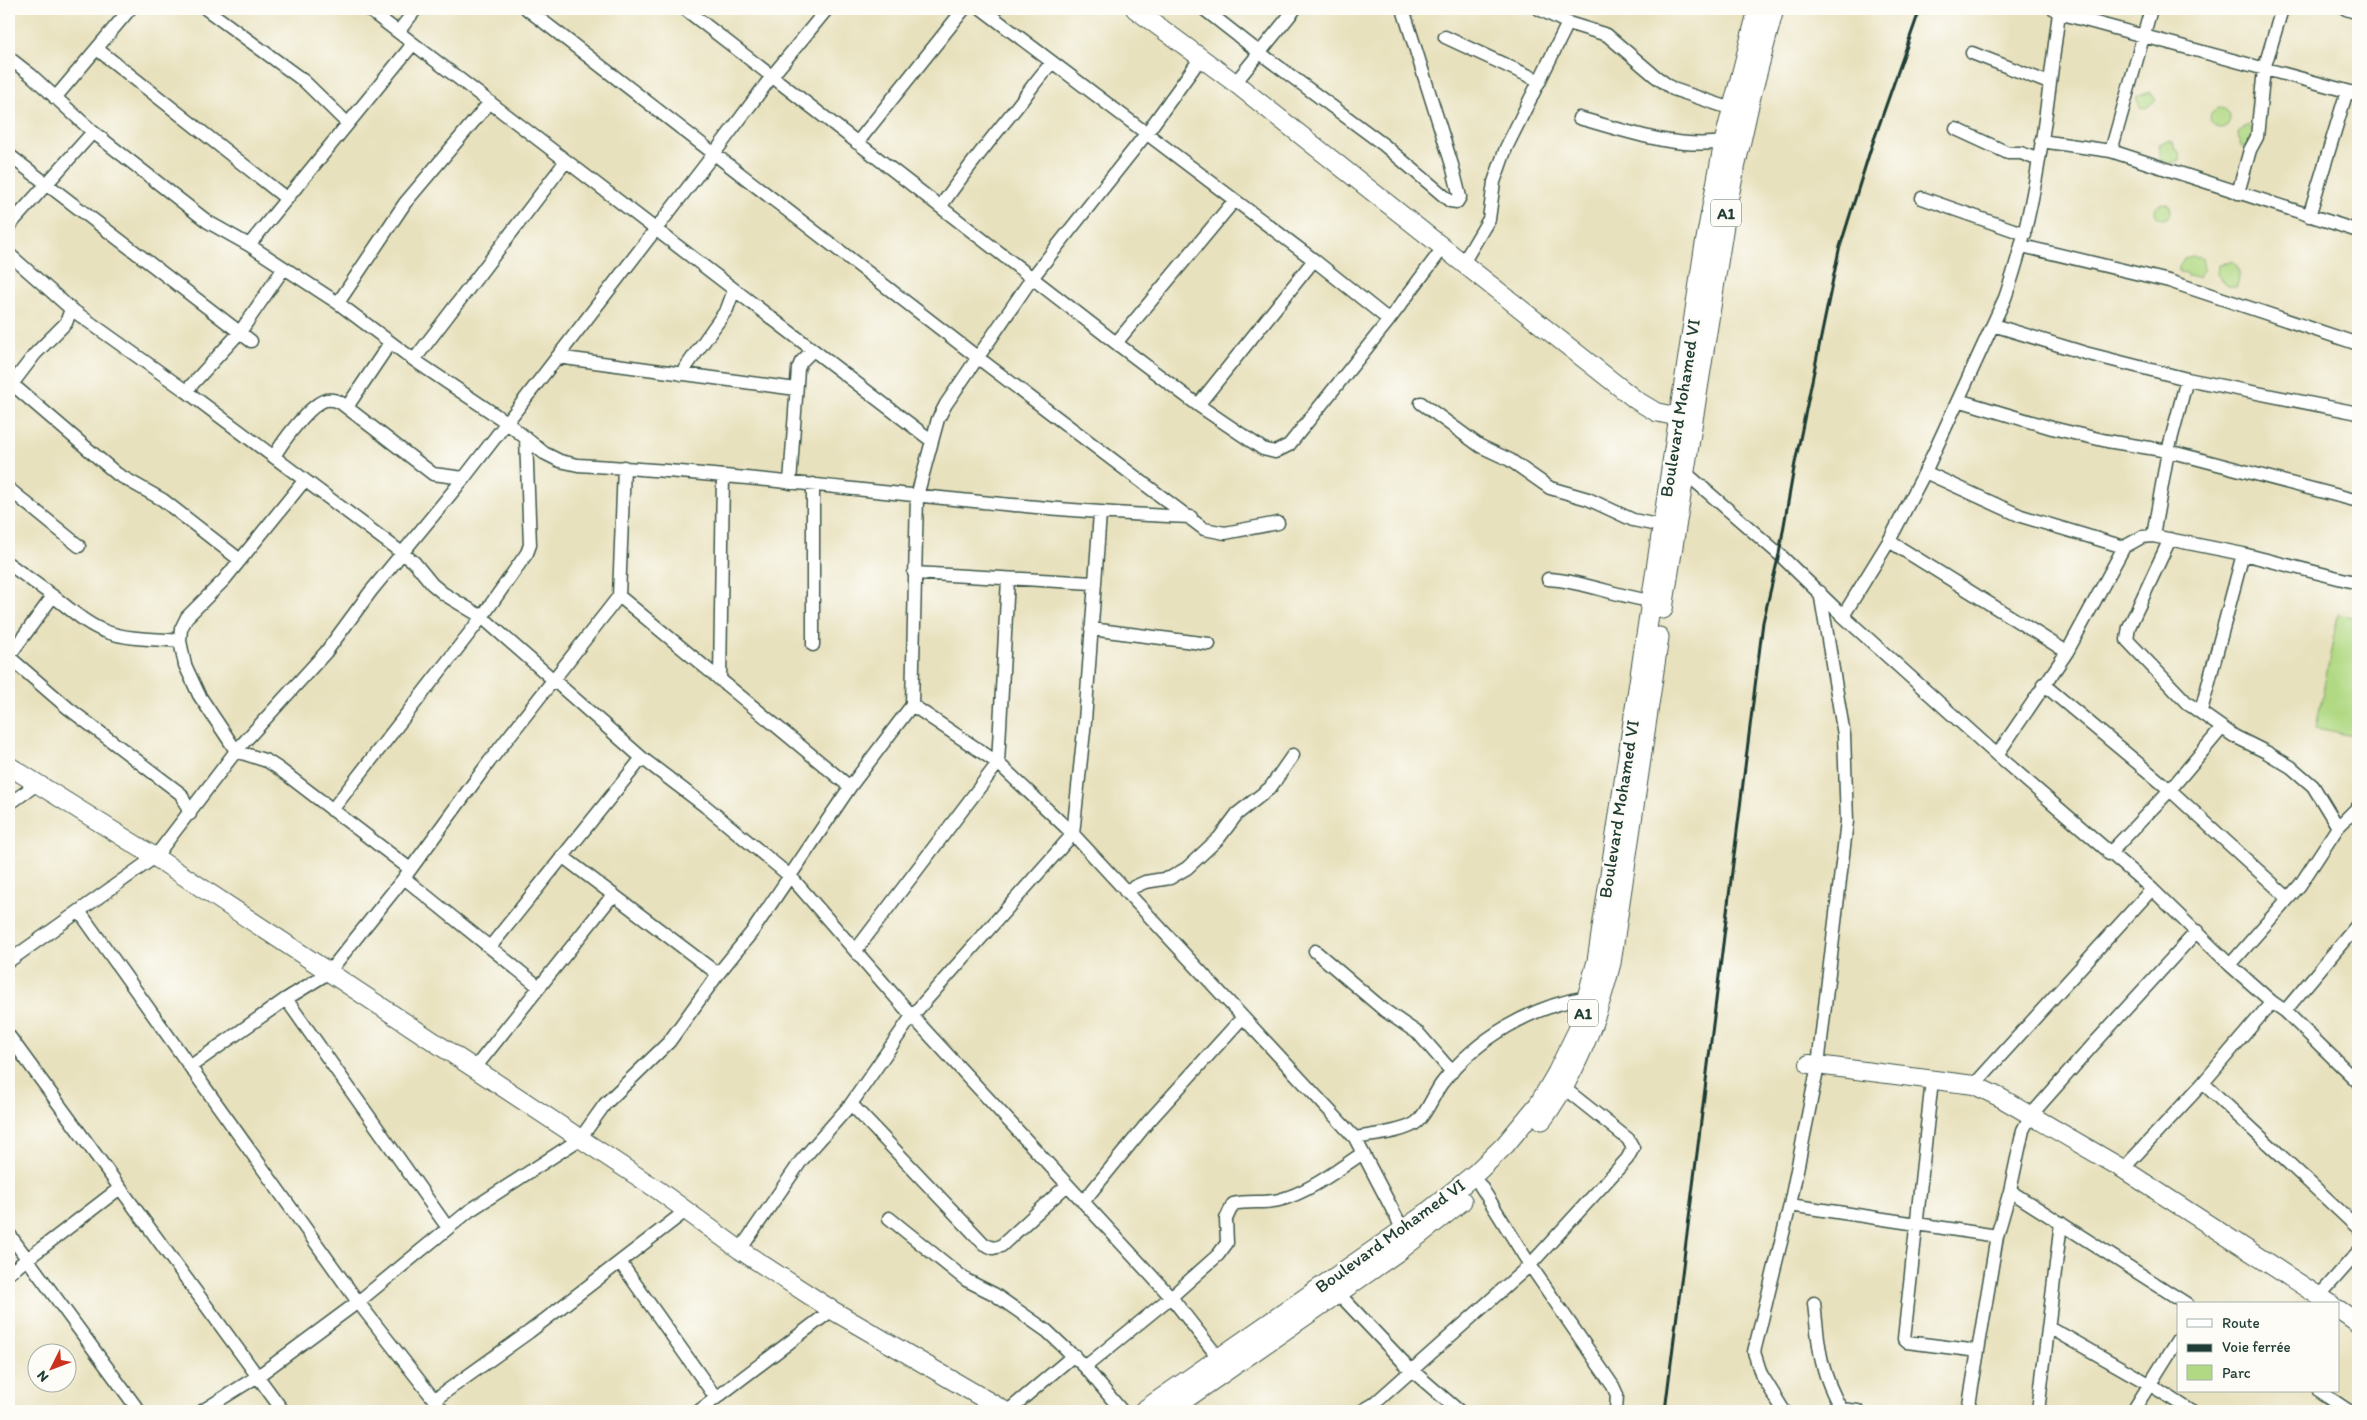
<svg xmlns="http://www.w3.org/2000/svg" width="2367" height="1420" viewBox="0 0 2367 1420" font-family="Itim,sans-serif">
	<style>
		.green { fill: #b1d983; stroke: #688b5c }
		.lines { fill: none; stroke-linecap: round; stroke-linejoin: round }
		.street-casing { stroke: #3d5649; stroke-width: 15 }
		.secondary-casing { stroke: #3d5649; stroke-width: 20 }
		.primary-casing { stroke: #3d5649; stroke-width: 21 }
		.street { stroke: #fff; stroke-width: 12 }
		.secondary { stroke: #fff; stroke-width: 18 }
		.primary { stroke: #fff; stroke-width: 19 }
		.rail { stroke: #1f3d34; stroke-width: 3 }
		.labels { text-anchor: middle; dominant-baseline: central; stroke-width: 5; stroke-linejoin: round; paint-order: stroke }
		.shield { fill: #fdfcf7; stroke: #62766e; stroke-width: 1 }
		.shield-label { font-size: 16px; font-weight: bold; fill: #1f3d34 }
		.street-label { font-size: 18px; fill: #1f3d34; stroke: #fdfcf7 }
	</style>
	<rect width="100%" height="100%" fill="#fdfcf7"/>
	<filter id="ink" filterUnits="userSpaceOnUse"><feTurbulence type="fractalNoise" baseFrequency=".02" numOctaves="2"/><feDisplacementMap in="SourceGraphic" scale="10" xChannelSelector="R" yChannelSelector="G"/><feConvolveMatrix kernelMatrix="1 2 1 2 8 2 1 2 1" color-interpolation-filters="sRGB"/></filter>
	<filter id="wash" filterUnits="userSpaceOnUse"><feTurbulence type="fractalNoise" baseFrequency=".0096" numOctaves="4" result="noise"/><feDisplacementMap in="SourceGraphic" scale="20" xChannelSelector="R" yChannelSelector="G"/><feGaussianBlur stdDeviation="1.12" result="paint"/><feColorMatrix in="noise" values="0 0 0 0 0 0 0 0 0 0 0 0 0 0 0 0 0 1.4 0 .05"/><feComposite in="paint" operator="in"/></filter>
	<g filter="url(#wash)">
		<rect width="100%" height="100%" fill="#e8e1bd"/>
		<path class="green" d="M 2150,92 L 2156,100 L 2146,108 L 2140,107 L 2136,97 Z
			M2210 118a10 10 0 1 1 20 0a10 10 0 1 1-20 0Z
			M 2248,125 L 2254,132 L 2247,145 L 2242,147 L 2239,141 L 2238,132 Z
			M 2167,141 L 2173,142 L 2175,149 L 2179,152 L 2180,161 C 2173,165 2165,163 2158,158 L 2160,151 L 2159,144 Z
			M2155 211a8 8 0 1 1 16 0a8 8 0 1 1-16 0Z
			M 2192,256 L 2202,257 L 2204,269 L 2198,277 L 2187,276 L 2186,273 L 2179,272 L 2179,266 L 2184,258 Z
			M 2233,260 C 2240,267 2241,278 2236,287 C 2226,288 2223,282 2217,274 L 2218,266 Z
			M 2338,614 L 2358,618 L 2358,736 L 2316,728 Z"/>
	</g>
	<g filter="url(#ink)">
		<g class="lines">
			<g class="street-casing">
				<path id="street" d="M 206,9 L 304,81 L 347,123
					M 368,9 L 932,441
					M 527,9 L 977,357 L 1204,529 L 1225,533 L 1278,523
					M 685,9 L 1116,343 L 1198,405 L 1263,449 L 1275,452 L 1289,445 L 1389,320 L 1443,248
					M 982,9 L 1314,260 L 1389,320
					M 1204,9 L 1260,53 L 1384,145 L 1450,201 L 1457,202 L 1460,197 L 1452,165 L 1403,9
					M 1539,9 L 1568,23 L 1607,35 L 1655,76 L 1673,89 L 1732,109
					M 2346,9 L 2358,13
					M 2059,13 L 2358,94
					M 398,32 L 416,9
					M 1445,37 L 1540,81
					M 97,49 L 287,199
					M 1972,53 L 2049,83
					M 9,58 L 31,75 L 93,132 L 208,222 L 249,245 L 338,303 L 414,360 L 506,422 L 544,453 L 560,461 L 578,465 C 783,476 986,509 1191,517
					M 1235,83 L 1295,9
					M 55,98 L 130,9
					M 1579,118 C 1626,131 1674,149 1724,142
					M 1956,129 L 2008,153 L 2021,153 L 2039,160
					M 2041,141 L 2111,151 L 2358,231
					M 857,143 L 964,9
					M 2111,151 L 2151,9
					M 9,155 L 251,341
					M 2238,193 L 2250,150 L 2257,137 L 2264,69 L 2282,9
					M 1922,198 L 2025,234
					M 941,206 C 964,172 990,140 1016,108 C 1028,93 1038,77 1052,63
					M 2309,216 L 2347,91
					M 9,226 L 93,132
					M 249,245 L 413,44
					M 2022,246 L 2169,281 L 2358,344
					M 9,254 L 71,309 L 186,391 L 414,562 L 432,584 L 444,594 L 482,617 L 642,758 L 705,806 L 791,877 L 912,1016 L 1171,1297 L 1218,1357
					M 1463,263 L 1489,219 L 1494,182 L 1506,148 L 1568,23
					M 338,303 L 405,203 L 490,102
					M 1993,325 L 2085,353 L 2187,379 L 2358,413
					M 1116,343 L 1234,201
					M 557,357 L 796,389
					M 414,360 L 566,161
					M 681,374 L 727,309 L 734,290
					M 12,384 L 117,474 L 163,500 L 240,560
					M 9,388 L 35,354 L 66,323 L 71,309
					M 186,391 L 240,332 L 284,268
					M 1958,400 L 2052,428 L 2107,441 L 2168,451 L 2358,501
					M 1421,403 L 1480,446 L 1510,460 L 1550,488 L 1588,499 L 1633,520 L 1662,526
					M 1198,405 L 1314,260
					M 347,407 L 390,343
					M 274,457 C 282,442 310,404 326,400 C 332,399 336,400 341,403 L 433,474 L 464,478
					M 1680,468 L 1779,554 L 1843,616 L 1997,755 L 2152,889 L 2230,965 L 2272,1002 L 2285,1011 L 2358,1082
					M 1925,472 L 2021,516 L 2124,547
					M 304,481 L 224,580 L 187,617 L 181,629 L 180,641 L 185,665 L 199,695 L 227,737 L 236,751 L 267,761 L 278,768 L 410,869
					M 790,483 L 798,369 L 801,362 L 813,350
					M 9,489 L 79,546
					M 2153,536 L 2168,451 L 2187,379
					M 2170,539 L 2129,627 L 2127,640 L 2187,703 L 2234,736 L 2266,752 L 2291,767 L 2313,786 L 2338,827
					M 1889,541 L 2067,652
					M 9,564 L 53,596
					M 914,573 L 1093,583
					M 1548,579 C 1583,581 1616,596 1651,601
					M 619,596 L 850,787
					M 1843,616 L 1889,541 L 1925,472 L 2005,298 C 2038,206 2046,109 2059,13 L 2054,9
					M 1091,629 L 1209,644
					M 813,645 L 813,484
					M 9,656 L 53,596 C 70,609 87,625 107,632 C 130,640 157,639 180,641
					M 9,657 L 68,708 L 181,794 L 190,814
					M 720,680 L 723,476
					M 2043,684 L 2170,790 L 2288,898
					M 912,705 L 998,763 L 1073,834 L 1355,1138 L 1403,1230
					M 2201,711 L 2243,554
					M 1997,755 L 2067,652 L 2124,547 L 2142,537 L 2153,536 L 2243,554 L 2358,583
					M 9,804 L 37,784
					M 332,810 L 482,617 L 527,553 L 530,545 L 526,438
					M 2109,854 L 2170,790 L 2222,728
					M 562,856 L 718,974
					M 404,878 L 538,986
					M 1125,891 L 1145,882 L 1170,878 L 1187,868 L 1219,838 L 1237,814 L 1270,788 L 1293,755
					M 79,911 L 358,1302 L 443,1411
					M 490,947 L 642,758
					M 856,950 L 998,763 L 1008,579
					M 1315,951 L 1384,1010 L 1419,1034 L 1452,1072
					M 9,961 L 155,857 L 236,751 L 326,652 L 371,591 L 464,478 L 713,155 L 772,76 L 827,9
					M 2230,965 L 2300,885 L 2338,827 L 2358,807
					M 286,999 L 448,1228
					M 2285,1011 L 2358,924
					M 9,1036 L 283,1411
					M 191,1066 L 286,999 L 328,973 L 404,878 L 489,762 L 619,596 L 624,467
					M 474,1069 L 613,895
					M 1932,1080 L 1904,1339 L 1907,1342 L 1978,1351
					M 2203,1083 L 2358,1228
					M 1974,1085 L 2152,889
					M 851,1104 L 984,1244 L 993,1248 L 1001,1246 L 1067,1185
					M 1355,1138 C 1370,1135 1406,1132 1417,1122 C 1428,1112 1433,1095 1442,1083 C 1477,1038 1532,1006 1588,997
					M 2123,1169 L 2203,1083 L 2272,1002
					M 1480,1185 L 1530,1265 L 1613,1386 L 1617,1395 L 1616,1411
					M 2010,1191 L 2187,1304
					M 1083,1202 L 1149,1121 L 1243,1017
					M 1790,1205 L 1997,1236
					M 889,1218 L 966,1280 L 994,1294 L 1047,1331 L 1085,1367 L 1122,1411
					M 9,1234 L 139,1411
					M 740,1250 L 801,1161 L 851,1104 L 912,1016 L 1073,834 L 1085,721 L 1100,513
					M 620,1262 L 716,1398
					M 9,1273 L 120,1188
					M 1338,1293 L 1408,1367 L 1459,1411
					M 2320,1295 L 2358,1252
					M 1814,1303 C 1819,1348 1819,1369 1841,1409
					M 2049,1327 L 2151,1385 L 2191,1411
					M 1085,1367 L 1171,1297 L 1218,1255 L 1227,1243 L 1226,1219 L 1233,1204 C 1248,1200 1264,1204 1279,1200 C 1310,1192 1337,1170 1363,1153
					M 2319,1391 L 2349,1411
					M 434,1400 L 529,1332 L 687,1210
					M 202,1411 L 258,1376 L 358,1302 L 469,1211 L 580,1139 L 605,1104 L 669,1042 L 718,974 L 752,932 L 850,787 L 912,705 L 917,496 L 938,419 L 946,404 L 1032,278 L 1146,134 L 1200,59
					M 699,1411 L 832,1310
					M 1008,1411 L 1074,1355
					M 1362,1411 L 1374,1404 L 1530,1265 L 1627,1159 L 1633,1148 L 1628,1139 L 1564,1088
					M 1784,1411 L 1761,1374 L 1754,1352 L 1790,1205 L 1818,1065 L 1847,821 L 1844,735 L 1820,592
					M 1842,1411 L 1841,1409 L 1858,1411
					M 1968,1411 L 1997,1236 L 2010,1191 L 2023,1130 L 2031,1115 L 2092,1046 L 2197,931
					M 2038,1411 L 2061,1223
					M 2133,1411 L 2178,1339"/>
			</g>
			<g class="secondary-casing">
				<path id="secondary" d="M 1135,9 L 1235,83 L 1636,400 L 1656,412 L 1692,420
					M 9,766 L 155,857 L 658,1190 L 740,1250 L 832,1310 L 1005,1411
					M 1809,1064 L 1974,1085 L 2001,1098 L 2123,1169 L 2331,1304
					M 2338,1309 L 2358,1323"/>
			</g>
			<g class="primary-casing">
				<path id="primary" d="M 1663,609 L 1728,200 L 1751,96 L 1774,9
					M 1542,1120 C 1577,1073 1597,1019 1611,963 L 1659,637
					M 1143,1411 L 1423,1216 L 1475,1174 L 1505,1145 L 1539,1104 L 1557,1073 L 1578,1030 L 1597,961 L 1704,250 L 1724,142 L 1758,9
					M 1168,1411 L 1400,1250 L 1462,1201"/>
			</g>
			<use href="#street" class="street"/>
			<use href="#secondary" class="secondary"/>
			<use href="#primary" class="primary"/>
			<path class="rail" d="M 1665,1411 L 1763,622 L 1779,554 L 1794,468 L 1839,250 L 1871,148 L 1920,9"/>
		</g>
	</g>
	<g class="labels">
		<g class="shield">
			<rect x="1711" y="199.5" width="30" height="27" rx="4"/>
			<rect x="1568" y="999.5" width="30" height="27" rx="4"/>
		</g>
		<g class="shield-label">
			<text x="1726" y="213">A1</text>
			<text x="1583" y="1013">A1</text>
		</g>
		<g class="street-label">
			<text transform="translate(1680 408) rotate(-81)">Boulevard Mohamed VI</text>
			<text transform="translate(1619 809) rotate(-81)">Boulevard Mohamed VI</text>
			<text transform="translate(1390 1236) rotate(-36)">Boulevard Mohamed VI</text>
		</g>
	</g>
	<rect width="2367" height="1420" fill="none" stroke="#fdfcf7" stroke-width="30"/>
	<rect x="2177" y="1302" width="162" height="90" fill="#fdfcf7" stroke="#a4b0a9"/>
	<rect x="2187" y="1319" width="25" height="8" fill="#ffffff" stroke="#a4b0a9"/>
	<text x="2222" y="1328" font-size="15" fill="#1f3d34">Route</text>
	<rect x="2187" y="1344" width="25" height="8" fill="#1f3d34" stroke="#a4b0a9"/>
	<text x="2222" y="1352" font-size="15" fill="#1f3d34">Voie ferrée</text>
	<rect x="2187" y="1365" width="25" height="15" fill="#b1d983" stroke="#a4b0a9"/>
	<text x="2222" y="1378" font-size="15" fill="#1f3d34">Parc</text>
	<g transform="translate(52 1368) rotate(228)"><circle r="24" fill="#fdfcf7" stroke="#a4b0a9"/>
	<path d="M0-4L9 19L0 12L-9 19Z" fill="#c8321e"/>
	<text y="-8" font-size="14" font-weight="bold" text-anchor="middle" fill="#1f3d34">N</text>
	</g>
</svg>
